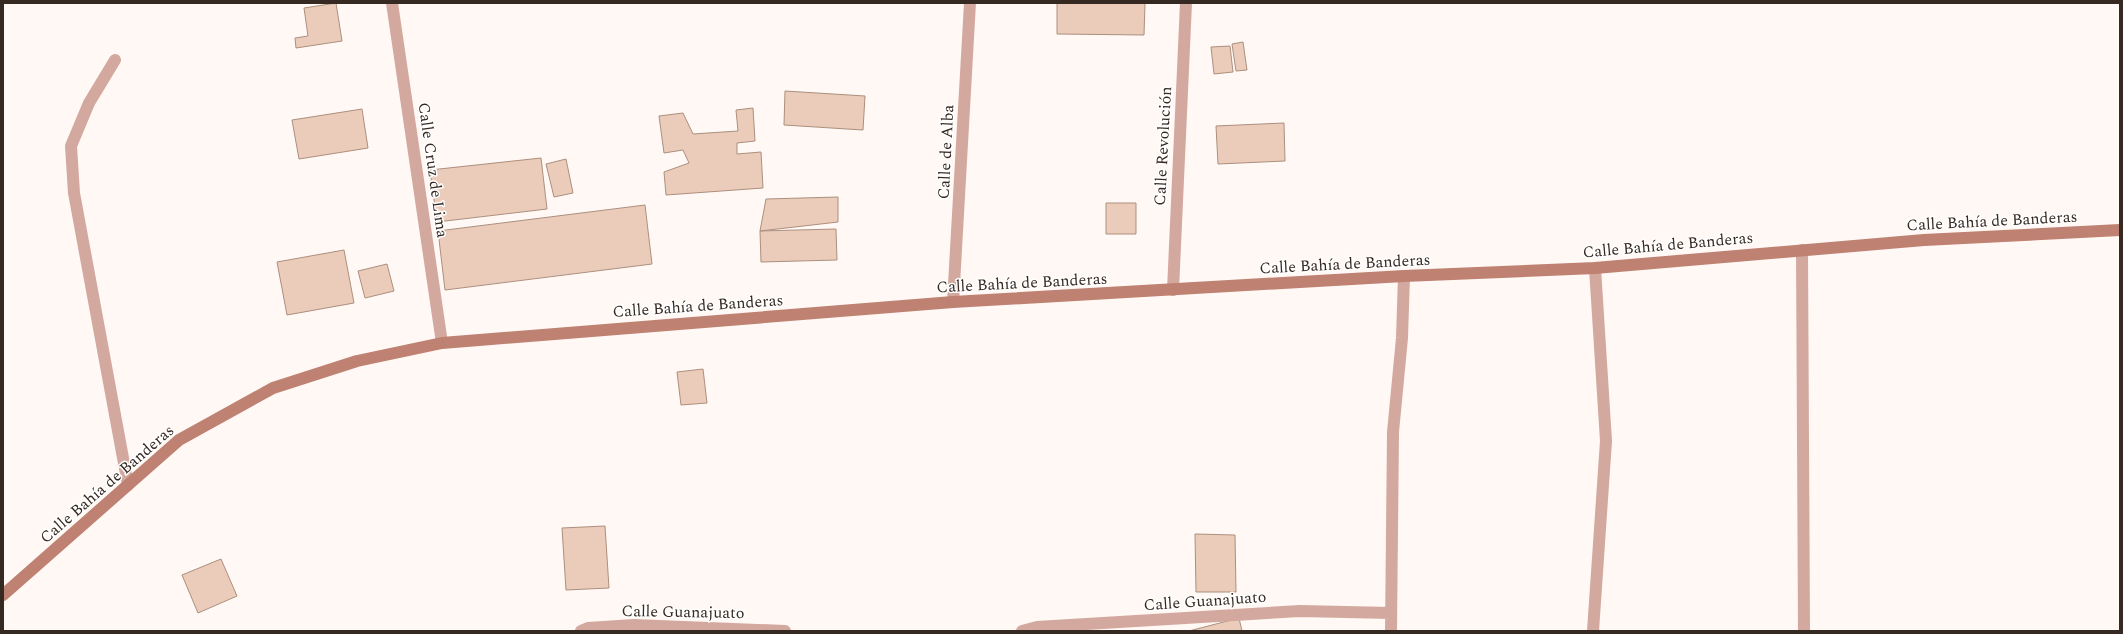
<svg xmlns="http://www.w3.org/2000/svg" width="2123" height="634" viewBox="0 0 2123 634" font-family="Spectral,serif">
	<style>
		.building { fill: #ebccba; stroke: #ac8f7e }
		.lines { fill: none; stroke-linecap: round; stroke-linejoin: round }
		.street { stroke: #d3a99f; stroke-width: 12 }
		.secondary { stroke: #be8172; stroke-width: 12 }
		.labels { text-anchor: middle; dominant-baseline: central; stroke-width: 3; stroke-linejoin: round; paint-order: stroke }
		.street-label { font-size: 16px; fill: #352922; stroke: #fff }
	</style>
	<rect width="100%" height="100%" fill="#fff8f4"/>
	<path class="building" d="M 336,3 L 342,41 L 296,48 L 295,38 L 308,36 L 304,8 Z
		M 1057,3 L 1145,3 L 1144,35 L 1057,34 Z
		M 1243,42 L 1247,70 L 1236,71 L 1232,44 Z
		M 1230,46 L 1233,72 L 1214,74 L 1211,47 Z
		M 785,91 L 865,96 L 863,130 L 784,125 Z
		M 753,108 L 755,141 L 737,143 L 737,154 L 761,152 L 763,188 L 666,195 L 664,172 L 689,163 L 683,150 L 664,153 L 659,116 L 683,113 L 693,134 L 738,131 L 736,110 Z
		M 362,109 L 368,148 L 299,159 L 292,120 Z
		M 1284,123 L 1285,161 L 1218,164 L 1216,126 Z
		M 541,158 L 547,209 L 437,222 L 430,170 Z
		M 566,159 L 573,193 L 554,197 L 546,164 Z
		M 838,197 L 838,222 L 760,231 L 766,199 Z
		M 1106,203 L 1136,203 L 1136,234 L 1106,234 Z
		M 645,205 L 652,264 L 445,290 L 438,231 Z
		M 836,229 L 837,260 L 761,262 L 760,231 Z
		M 344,250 L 354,303 L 287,315 L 277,262 Z
		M 387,264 L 394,291 L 365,298 L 358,271 Z
		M 703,369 L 707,403 L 681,405 L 677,372 Z
		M 605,526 L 609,588 L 566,590 L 562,528 Z
		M 1195,534 L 1235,535 L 1236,592 L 1196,592 Z
		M 221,559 L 237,596 L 198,613 L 182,575 Z
		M 1239,618 L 1242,631 L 1189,631 Z"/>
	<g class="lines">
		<path class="street" d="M 392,3 L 442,343
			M 115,60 L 89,103 L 71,146 L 74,193 L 128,485
			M 1802,250 L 1804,631
			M 1173,290 L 1186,3
			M 953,302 L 970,3
			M 581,631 L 588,628 L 634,625 L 785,631
			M 1022,631 L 1037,627 L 1300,611 L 1391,613
			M 1391,631 L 1393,432 L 1402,338 L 1404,276
			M 1593,631 L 1606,441 L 1595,268"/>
		<path class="secondary" d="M 3,595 L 179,440 L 273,388 L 357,361 L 442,343 L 953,302 L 1404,276 L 1595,268 L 1924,240 L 2120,230"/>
	</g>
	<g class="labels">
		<g class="street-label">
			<text transform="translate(1163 146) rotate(-87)">Calle Revolución</text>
			<text transform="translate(946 152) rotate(-87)">Calle de Alba</text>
			<text transform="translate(433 170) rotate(82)">Calle Cruz de Lima</text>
			<text transform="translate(1992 221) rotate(-3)">Calle Bahía de Banderas</text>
			<text transform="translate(1668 245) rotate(-5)">Calle Bahía de Banderas</text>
			<text transform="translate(1345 264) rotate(-3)">Calle Bahía de Banderas</text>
			<text transform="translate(1022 283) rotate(-3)">Calle Bahía de Banderas</text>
			<text transform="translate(698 306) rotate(-4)">Calle Bahía de Banderas</text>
			<text transform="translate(107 484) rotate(-41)">Calle Bahía de Banderas</text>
			<text transform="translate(1205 601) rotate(-4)">Calle Guanajuato</text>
			<text transform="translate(683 612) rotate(1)">Calle Guanajuato</text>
		</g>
	</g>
	<rect width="2123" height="634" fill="none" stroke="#352922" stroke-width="8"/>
</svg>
